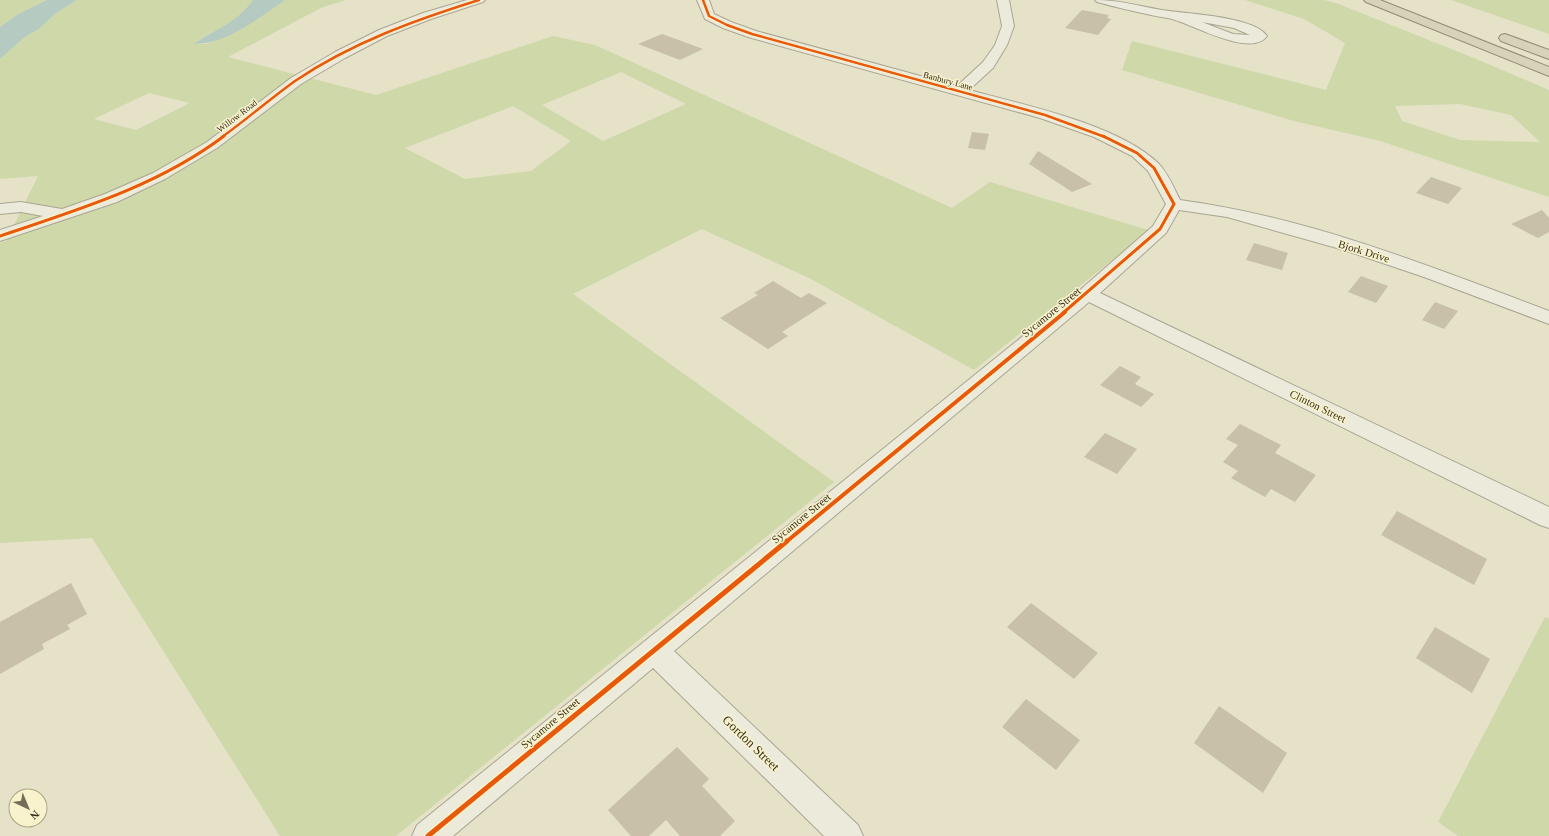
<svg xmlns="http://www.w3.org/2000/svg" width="1549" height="836" viewBox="0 0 1549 836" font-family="Georgia,serif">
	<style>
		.green { fill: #ced8a9; fill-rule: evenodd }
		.water { fill: #b5cbc1 }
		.building { fill: #c8c0a9 }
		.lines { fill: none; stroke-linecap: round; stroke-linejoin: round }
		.minor-casing { stroke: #a9a592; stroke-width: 2 }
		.highway-casing { stroke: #8f8a79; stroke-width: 2 }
		.minor { fill: #eceadb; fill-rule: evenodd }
		.highway { fill: #d8d2b9; fill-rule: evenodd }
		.cycleway-far3-casing { stroke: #f8f3cd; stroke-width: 4 }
		.cycleway-far2-casing { stroke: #f8f3cd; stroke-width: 5 }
		.cycleway-far1-casing { stroke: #f8f3cd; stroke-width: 6 }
		.cycleway-casing { stroke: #f8f3cd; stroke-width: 8 }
		.cycleway-far3 { stroke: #e8590c; stroke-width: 2.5 }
		.cycleway-far2 { stroke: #e8590c; stroke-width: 3 }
		.cycleway-far1 { stroke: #e8590c; stroke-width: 4 }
		.cycleway { stroke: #e8590c; stroke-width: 5 }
		.labels { text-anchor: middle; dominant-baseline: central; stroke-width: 3; stroke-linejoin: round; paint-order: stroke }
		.far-street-label { font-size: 9px; fill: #372e1b; stroke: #f8f3cd }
		.street-label { font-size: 11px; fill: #372e1b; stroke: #f8f3cd }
		.near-street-label { font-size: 13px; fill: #372e1b; stroke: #f8f3cd }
	</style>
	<rect width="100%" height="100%" fill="#e5e2c8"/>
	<path class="green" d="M 0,0 L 47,0 L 18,14 L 0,27 Z
		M 77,0 L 253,0 C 246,9 237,18 227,24 C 217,31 203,35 195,44 L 207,44 L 235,32 L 247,26 L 285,0 L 346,0 L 323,7 L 228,57 L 376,95 L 553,36 L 595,45 L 952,208 L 990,182 L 1148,230 L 1140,238 L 974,370 L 809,278 L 702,229 L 573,294 L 834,482 L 396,836 L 280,836 L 92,538 L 0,543 L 0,243 L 6,241 L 38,176 L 0,179 L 0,59 L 26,36 L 39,29 L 56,13 ZM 621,72 L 686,104 L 603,141 L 542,105 ZM 149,93 L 190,103 L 136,130 L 94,119 ZM 513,106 L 571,141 L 531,171 L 465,179 L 405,148 Z
		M 1245,0 L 1324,0 L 1336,3 L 1474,58 L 1549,90 L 1549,197 L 1380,141 L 1294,121 L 1122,70 L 1132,41 L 1326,90 L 1345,43 L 1304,19 ZM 1460,104 L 1511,115 L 1540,142 L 1460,140 L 1402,121 L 1395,106 Z
		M 1451,0 L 1549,0 L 1549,34 Z
		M 1545,617 L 1549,619 L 1549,836 L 1458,836 L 1438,822 Z"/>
	<path class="water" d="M 47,0 L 77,0 L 56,13 L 39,29 L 26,36 L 0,59 L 0,27 L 18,14 Z
		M 253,0 L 285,0 C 259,18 227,44 194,44 C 204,36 216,31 227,24 C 237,18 246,9 253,0 Z"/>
	<path class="building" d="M 1082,10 L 1109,15 L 1107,18 L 1111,19 L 1098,35 L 1065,28 Z
		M 662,34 L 676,39 L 703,49 L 680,60 L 638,44 Z
		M 972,132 L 989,134 L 985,150 L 968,148 Z
		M 1038,151 L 1092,184 L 1072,192 L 1029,164 Z
		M 1431,177 L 1462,188 L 1448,204 L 1416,193 Z
		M 1542,210 L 1549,218 L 1549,232 L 1538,238 L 1511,224 Z
		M 1254,243 L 1288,253 L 1282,270 L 1246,260 Z
		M 1361,276 L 1388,286 L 1376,303 L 1348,292 Z
		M 773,281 L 801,298 L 809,293 L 827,303 L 782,332 L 788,336 L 768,349 L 720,318 L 758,295 L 754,293 Z
		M 1435,302 L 1458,311 L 1444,329 L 1422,320 Z
		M 1120,366 L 1141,377 L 1135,384 L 1154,394 L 1141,407 L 1100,385 Z
		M 1240,424 L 1281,445 L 1275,453 L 1316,475 L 1295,502 L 1271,489 L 1265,497 L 1231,478 L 1238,471 L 1223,462 L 1238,445 L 1226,439 Z
		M 1105,433 L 1137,449 L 1117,474 L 1084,457 Z
		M 1397,511 L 1487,559 L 1474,585 L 1381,535 Z
		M 71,583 L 87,614 L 67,625 L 70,629 L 42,644 L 44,649 L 0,674 L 0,622 Z
		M 1031,603 L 1098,653 L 1074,679 L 1007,627 Z
		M 1435,627 L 1490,659 L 1472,693 L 1416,658 Z
		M 1026,699 L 1080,740 L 1056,770 L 1002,727 Z
		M 1219,706 L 1287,753 L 1263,793 L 1194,743 Z
		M 677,747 L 709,779 L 702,786 L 735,821 L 720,836 L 680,836 L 666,820 L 649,836 L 631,836 L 608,810 Z"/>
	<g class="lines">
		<g class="minor-casing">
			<path id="minor" d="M 467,0 L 485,0 L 483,2 L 431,19 L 387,36 L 345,58 L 301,84 L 217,148 L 165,179 L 117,202 L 0,241 L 0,230 L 43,216 L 21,212 L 0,214 L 0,204 L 21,202 L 62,209 L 105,194 L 153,173 L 207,142 L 291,78 L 335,52 L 379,30 L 423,13 Z
				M 697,0 L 709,0 L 714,14 L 731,22 L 756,31 L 957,86 L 983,62 L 995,45 L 1002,26 L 997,0 L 1009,0 L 1014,26 L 1007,45 L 993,68 L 969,90 C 1024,105 1117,124 1158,163 C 1168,173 1174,188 1180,200 C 1307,217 1430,266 1549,311 L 1549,324 L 1424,277 L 1344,250 L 1227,217 L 1179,210 L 1166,233 L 1100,293 L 1549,507 L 1549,528 L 1540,525 L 1089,302 L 674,651 L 858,825 L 863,836 L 824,836 L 653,668 L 453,836 L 412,836 L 417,825 L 1080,290 L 1153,226 L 1166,204 L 1148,171 L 1132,156 L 1094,137 L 1040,118 L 748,37 L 723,28 L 705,19 Z
				M 1095,0 C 1120,0 1138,6 1162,10 C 1185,14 1254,16 1267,36 C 1252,58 1193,25 1175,20 C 1167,17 1159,17 1151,15 C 1133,11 1115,7 1097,2 ZM 1202,22 L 1234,28 L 1250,35 L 1233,34 Z"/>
		</g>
		<g class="highway-casing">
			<path id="highway" d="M 1364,0 L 1380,0 L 1549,67 L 1549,76 L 1366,2 Z
				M 1505,34 L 1549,50 L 1549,59 L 1501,41 L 1499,38 L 1501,35 Z"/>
		</g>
		<use href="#minor" class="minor"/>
		<use href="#highway" class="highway"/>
		<g class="cycleway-far3-casing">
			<path id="cycleway-far3" d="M 703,0 L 709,16 L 727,25 L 752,34 L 1045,115 L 1105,137
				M 222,137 C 247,119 270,99 295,81 C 351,43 415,20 479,0"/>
		</g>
		<g class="cycleway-far2-casing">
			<path id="cycleway-far2" d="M 0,236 C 77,210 158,186 224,136
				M 1063,313 L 1160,229 L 1174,204 L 1154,168 L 1137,153 L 1103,136"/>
		</g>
		<g class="cycleway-far1-casing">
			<path id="cycleway-far1" d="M 786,542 L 1065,312"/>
		</g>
		<g class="cycleway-casing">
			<path id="cycleway" d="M 428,836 L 787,541"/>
		</g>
		<use href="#cycleway-far3" class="cycleway-far3"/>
		<use href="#cycleway-far2" class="cycleway-far2"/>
		<use href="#cycleway-far1" class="cycleway-far1"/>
		<use href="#cycleway" class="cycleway"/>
	</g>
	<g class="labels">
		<g class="far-street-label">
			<text transform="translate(948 81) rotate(15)">Banbury Lane</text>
			<text transform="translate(237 116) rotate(-37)">Willow Road</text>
		</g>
		<g class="street-label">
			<text transform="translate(1364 251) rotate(17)">Bjork Drive</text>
			<text transform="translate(1051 312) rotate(-39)">Sycamore Street</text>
			<text transform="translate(1318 406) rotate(26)">Clinton Street</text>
			<text transform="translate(801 518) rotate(-39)">Sycamore Street</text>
			<text transform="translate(550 723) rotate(-40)">Sycamore Street</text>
		</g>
		<g class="near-street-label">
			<text transform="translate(751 743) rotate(44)">Gordon Street</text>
		</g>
	</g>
	<g transform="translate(28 808) rotate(136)"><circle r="19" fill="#f8f3cd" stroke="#aba486"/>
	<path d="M0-3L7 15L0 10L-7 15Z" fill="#746d58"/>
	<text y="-6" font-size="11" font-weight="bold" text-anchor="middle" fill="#372e1b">N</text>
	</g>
</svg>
